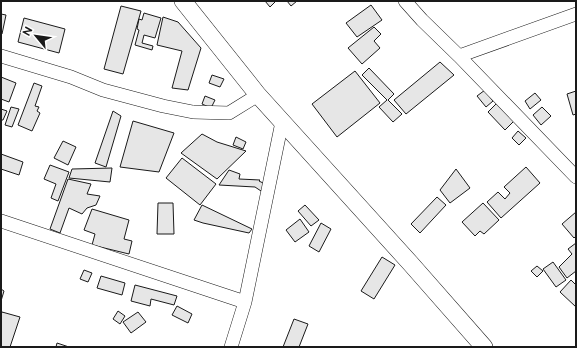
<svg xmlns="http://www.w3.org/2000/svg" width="577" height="348" viewBox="0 0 577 348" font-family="Raleway,sans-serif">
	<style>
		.building { fill: #e6e6e6; stroke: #1a1a1a }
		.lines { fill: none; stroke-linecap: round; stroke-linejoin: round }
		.minor-casing { stroke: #1a1a1a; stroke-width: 14 }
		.tertiary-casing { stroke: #1a1a1a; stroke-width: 18 }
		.minor { stroke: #fff; stroke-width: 13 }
		.tertiary { stroke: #fff; stroke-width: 17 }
	</style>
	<rect width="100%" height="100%" fill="#fff"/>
	<path class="building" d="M 265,1 L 276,1 L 270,7 Z
		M 287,1 L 297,1 L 291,6 Z
		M 371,5 L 382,20 L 357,37 L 346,23 Z
		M 121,6 L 141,11 L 123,74 L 104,69 Z
		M 144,13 L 161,18 L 155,38 L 144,35 L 142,43 L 153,46 L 152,50 L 135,45 L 139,30 L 137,29 L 139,19 L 142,20 Z
		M 1,14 L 6,15 L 2,34 L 1,34 Z
		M 163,17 L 178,22 L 201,48 L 188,90 L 172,88 L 182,51 L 157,45 Z
		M 24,18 L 65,29 L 59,53 L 18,42 Z
		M 374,27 L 381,34 L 374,41 L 380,48 L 362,64 L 348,48 Z
		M 440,62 L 454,75 L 406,114 L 394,100 Z
		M 369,68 L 394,94 L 388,100 L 402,114 L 393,122 L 379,107 L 387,100 L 362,75 Z
		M 355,71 L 380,103 L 337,137 L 312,104 Z
		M 212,75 L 224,79 L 220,87 L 209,83 Z
		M 1,77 L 16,83 L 9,102 L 1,99 Z
		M 34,83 L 42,86 L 35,106 L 39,107 L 37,111 L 40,113 L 32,131 L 18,125 Z
		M 485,90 L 493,101 L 486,107 L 477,96 Z
		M 576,91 L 576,114 L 573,115 L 567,94 Z
		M 535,93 L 541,100 L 530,109 L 525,101 Z
		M 205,96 L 215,100 L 211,108 L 202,104 Z
		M 497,103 L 515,120 L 505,130 L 488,112 Z
		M 11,107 L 19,109 L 12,127 L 5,125 Z
		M 542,107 L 551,116 L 541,125 L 533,115 Z
		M 1,109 L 7,111 L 3,120 L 1,120 Z
		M 113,111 L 121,116 L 106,167 L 95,163 Z
		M 133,121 L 174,133 L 159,172 L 120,167 Z
		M 518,131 L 526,138 L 519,145 L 512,138 Z
		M 202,134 L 217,142 L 246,151 L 217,179 L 181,153 Z
		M 236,137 L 246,142 L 243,149 L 233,145 Z
		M 63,141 L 76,147 L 68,165 L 54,158 Z
		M 1,154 L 23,162 L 19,175 L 1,169 Z
		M 182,158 L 216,184 L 200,205 L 166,178 Z
		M 50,165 L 69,172 L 58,201 L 51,198 L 56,184 L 44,179 Z
		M 526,167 L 540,183 L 501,218 L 487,202 L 498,192 L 505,199 L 510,193 L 504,187 Z
		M 112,168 L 110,182 L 69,178 L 72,169 Z
		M 456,169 L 470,188 L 450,203 L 440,190 Z
		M 229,170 L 240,174 L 239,179 L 260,180 L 259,181 L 265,184 L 261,191 L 255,187 L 219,185 Z
		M 68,179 L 91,184 L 87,194 L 100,196 L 96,205 L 87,208 L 82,214 L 69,208 L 60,233 L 50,229 Z
		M 437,197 L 446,205 L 420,233 L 411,224 Z
		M 158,203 L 173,203 L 174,234 L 157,234 Z
		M 483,203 L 499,220 L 484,234 L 480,231 L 475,236 L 462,222 Z
		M 202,205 L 252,229 L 249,233 L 203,223 L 194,220 Z
		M 305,205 L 319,220 L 311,226 L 298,211 Z
		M 92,209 L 129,220 L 124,239 L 132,241 L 129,254 L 92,245 L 95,234 L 84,230 Z
		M 576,212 L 576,236 L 574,238 L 562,224 Z
		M 300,219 L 309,232 L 295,242 L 286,230 Z
		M 321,223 L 331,229 L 319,252 L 309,246 Z
		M 576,243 L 576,271 L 567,278 L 559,267 L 572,254 L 568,249 Z
		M 382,257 L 395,265 L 374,299 L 361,291 Z
		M 553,262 L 566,280 L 556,287 L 543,269 Z
		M 537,266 L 543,271 L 537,277 L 531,271 Z
		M 84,270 L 92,273 L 88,282 L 80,279 Z
		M 101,276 L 125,283 L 122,295 L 97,288 Z
		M 571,280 L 576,285 L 576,307 L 560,292 Z
		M 135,285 L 177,296 L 174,305 L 151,299 L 150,306 L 131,301 Z
		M 1,289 L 4,291 L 1,301 Z
		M 177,306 L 192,314 L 188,323 L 172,315 Z
		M 118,311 L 125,316 L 120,324 L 113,319 Z
		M 2,312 L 20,317 L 10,347 L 1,347 L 1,315 Z
		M 138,312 L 146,322 L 131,333 L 123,322 Z
		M 294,319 L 308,324 L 299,347 L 283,347 Z
		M 57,343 L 69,347 L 56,347 Z"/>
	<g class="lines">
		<g class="minor-casing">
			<path id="minor" d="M 405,1 L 422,20 L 459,56 L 576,177
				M 1,56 L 71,77 L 103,90 L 163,106 L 193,112 L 229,113 L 258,95
				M 459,56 L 576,14
				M 1,221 L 245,302 L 231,347
				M 245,302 L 282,122"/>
		</g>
		<g class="tertiary-casing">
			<path id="tertiary" d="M 183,1 L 258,95 L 411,264 L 484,347"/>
		</g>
		<use href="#minor" class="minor"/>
		<use href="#tertiary" class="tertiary"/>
	</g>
	<rect width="577" height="348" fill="none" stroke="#1a1a1a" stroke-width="4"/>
	<g transform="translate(36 36) rotate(299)" stroke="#ffffff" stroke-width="3" paint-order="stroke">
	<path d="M0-3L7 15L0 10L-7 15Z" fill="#1a1a1a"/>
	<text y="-6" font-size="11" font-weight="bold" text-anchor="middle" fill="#1a1a1a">N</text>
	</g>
</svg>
